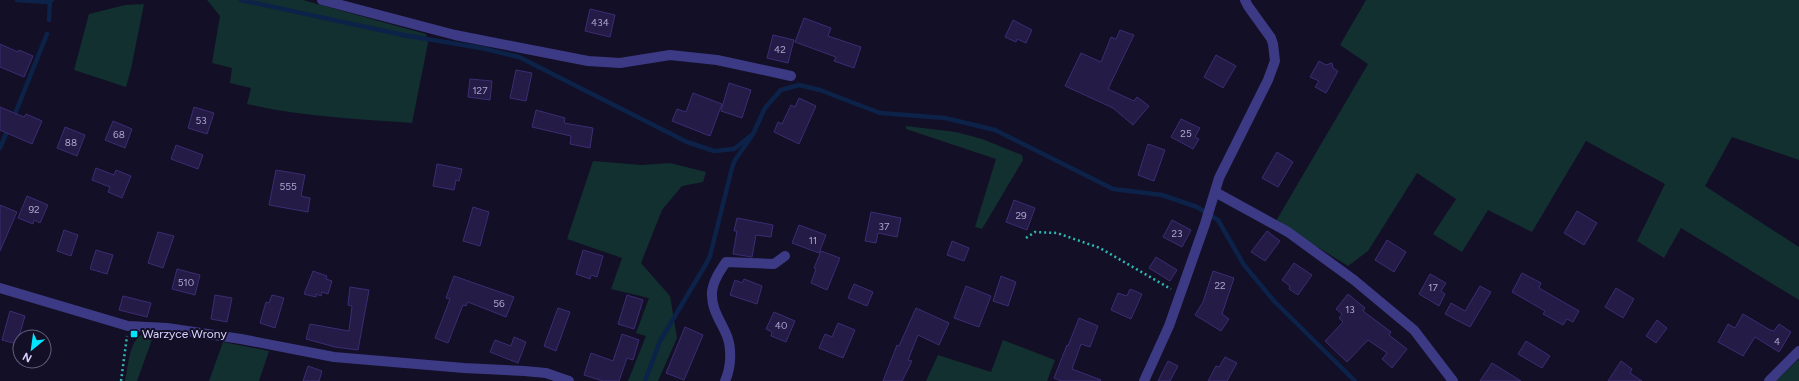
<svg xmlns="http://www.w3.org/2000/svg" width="1799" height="381" viewBox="0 0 1799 381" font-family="Figtree,sans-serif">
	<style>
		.green { fill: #12302f }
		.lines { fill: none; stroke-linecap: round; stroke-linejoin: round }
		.stream { stroke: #0c2248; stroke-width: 4.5 }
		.building { fill: #241b47; stroke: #3b2d73 }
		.path { stroke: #2fb8b0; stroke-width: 2.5; stroke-dasharray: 2 3; stroke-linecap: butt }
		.minor { stroke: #3d3a85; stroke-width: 10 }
		.poi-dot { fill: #00e5ff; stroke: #130f26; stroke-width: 1.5 }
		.labels { text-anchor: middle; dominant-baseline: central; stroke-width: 4; stroke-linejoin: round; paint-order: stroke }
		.number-label { font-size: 10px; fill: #aca6d1 }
		.poi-label { font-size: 12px; fill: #d9d4ff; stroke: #130f26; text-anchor: start }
	</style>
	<rect width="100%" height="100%" fill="#130f26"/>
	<path class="green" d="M 207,0 L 303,0 L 426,34 L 428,43 L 412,123 C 357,119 301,117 247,104 L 251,88 L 230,83 L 232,68 L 212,63 L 220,16 Z
		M 1366,0 L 1799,0 L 1799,160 L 1732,137 L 1705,186 L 1799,247 L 1799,300 L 1681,228 L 1664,258 L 1637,241 L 1665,184 L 1586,141 L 1532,232 L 1488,210 L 1462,252 L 1433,234 L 1456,199 L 1417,173 L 1368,251 L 1348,266 L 1276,221 L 1368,64 L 1340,45 Z
		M 144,4 L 131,69 L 126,87 L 74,70 L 89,14 L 125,5 Z
		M 906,126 L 956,132 L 982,139 L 1022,155 L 1023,160 L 982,229 L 975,227 L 996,159 L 906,129 Z
		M 593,161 L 642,165 L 670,163 L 706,172 L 703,182 L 682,186 L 662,210 L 641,263 L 670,296 L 677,338 L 658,381 L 628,381 L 646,336 L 636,333 L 649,298 L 611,289 L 622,258 L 567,239 Z
		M 145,332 L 166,335 L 153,337 L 137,381 L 125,381 C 129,364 128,341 145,332 Z
		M 1003,340 L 1055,360 L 1047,381 L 926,381 L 938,355 L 991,372 Z
		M 223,342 L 269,351 L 259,381 L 209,381 Z
		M 1799,359 L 1799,381 L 1776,381 Z"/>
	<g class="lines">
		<path class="stream" d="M 17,0 L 48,2 L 52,0
			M 241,0 L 403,35 L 481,48 L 519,57 L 687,142 L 714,151 L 734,149 L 753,134 L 765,108 L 781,90 L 799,85 L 820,90 L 880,113 L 945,118 L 995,130 L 1113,189 L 1162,195 L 1197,207 L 1218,220 L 1244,265 L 1274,301 L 1355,381
			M 49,20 L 50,1
			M 13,119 L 47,34
			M 0,148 L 9,127
			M 645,381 L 660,341 L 706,264 L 710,256 L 732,168 L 735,160 L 751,137"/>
	</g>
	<path class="building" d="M 590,9 L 615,15 L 610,37 L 585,31 Z
		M 804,18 L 831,28 L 828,36 L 861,47 L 854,68 L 834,61 L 836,57 L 795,42 Z
		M 1013,20 L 1032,30 L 1026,43 L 1017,39 L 1016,42 L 1005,37 Z
		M 1120,30 L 1134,35 L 1108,89 L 1134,101 L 1137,97 L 1149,106 L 1133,125 L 1113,108 L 1065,86 L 1081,53 L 1101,62 L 1111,37 L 1116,39 Z
		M 773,35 L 794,40 L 788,63 L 767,58 Z
		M 0,44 L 18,52 L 19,50 L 33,56 L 24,77 L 0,67 Z
		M 1216,55 L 1236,66 L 1223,88 L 1204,77 Z
		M 1319,61 L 1326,65 L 1332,63 L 1333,68 L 1338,71 L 1326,93 L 1315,87 L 1319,81 L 1310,77 Z
		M 516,70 L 532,73 L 526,101 L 510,98 Z
		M 470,79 L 492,81 L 490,100 L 468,97 Z
		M 729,83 L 751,90 L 742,118 L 721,111 Z
		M 693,93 L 722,104 L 710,136 L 672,121 L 677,109 L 686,112 Z
		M 799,98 L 816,106 L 799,144 L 774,132 L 778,122 L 782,124 L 791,105 L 795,107 Z
		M 0,107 L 24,117 L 26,114 L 42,121 L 32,144 L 0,130 Z
		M 194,107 L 214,113 L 207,134 L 188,128 Z
		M 536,110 L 565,118 L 564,123 L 593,128 L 590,148 L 570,144 L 571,136 L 532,127 Z
		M 1181,119 L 1200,128 L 1195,137 L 1199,139 L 1193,149 L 1171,137 Z
		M 113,121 L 132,129 L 125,148 L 105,140 Z
		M 65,127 L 85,135 L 77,156 L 57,148 Z
		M 1148,144 L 1165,150 L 1154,181 L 1138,175 Z
		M 176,145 L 203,155 L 198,169 L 171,159 Z
		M 1277,152 L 1293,162 L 1278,187 L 1262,178 Z
		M 437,164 L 462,169 L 459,181 L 456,180 L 454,190 L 433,186 Z
		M 96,168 L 114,175 L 116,170 L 131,176 L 122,198 L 108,192 L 110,187 L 92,180 Z
		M 276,170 L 305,175 L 301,196 L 310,198 L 308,212 L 269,205 Z
		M 27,196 L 48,205 L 40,223 L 34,220 L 33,224 L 18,218 Z
		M 1014,200 L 1035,208 L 1027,230 L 1006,222 Z
		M 0,205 L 17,212 L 0,251 Z
		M 473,207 L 489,212 L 480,246 L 463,241 Z
		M 1577,211 L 1597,223 L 1584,245 L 1564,233 Z
		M 871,212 L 901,218 L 897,237 L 878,233 L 876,243 L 865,241 Z
		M 737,218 L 773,225 L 771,237 L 756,235 L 752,257 L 733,254 L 737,231 L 734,231 Z
		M 1172,220 L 1191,230 L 1182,247 L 1163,237 Z
		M 799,225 L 826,235 L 819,253 L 792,243 Z
		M 64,230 L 78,235 L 71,256 L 57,251 Z
		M 1267,231 L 1280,241 L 1265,261 L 1251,252 Z
		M 158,232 L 174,236 L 163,268 L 148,263 Z
		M 1387,240 L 1406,252 L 1394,272 L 1375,260 Z
		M 952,241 L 969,248 L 964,261 L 947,255 Z
		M 96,250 L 113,255 L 107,274 L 90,269 Z
		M 583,250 L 603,256 L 597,277 L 591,275 L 590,279 L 576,274 Z
		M 821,251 L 840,258 L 827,290 L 811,283 L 816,269 L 814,268 Z
		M 1156,257 L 1177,270 L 1170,281 L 1149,268 Z
		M 1294,263 L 1312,275 L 1298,295 L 1289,289 L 1290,286 L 1282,280 Z
		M 177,269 L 200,275 L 195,295 L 172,289 Z
		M 313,271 L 327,276 L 326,279 L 332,281 L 328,294 L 322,292 L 321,296 L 316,294 L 316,297 L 304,294 Z
		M 1213,271 L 1234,278 L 1222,314 L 1229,319 L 1221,331 L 1195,315 L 1203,302 Z
		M 1522,273 L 1541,283 L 1539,288 L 1579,311 L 1573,322 L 1567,319 L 1563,325 L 1543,314 L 1545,311 L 1512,292 Z
		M 1430,274 L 1446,283 L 1441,291 L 1445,294 L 1439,306 L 1419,294 Z
		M 454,276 L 514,297 L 506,317 L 468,302 L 466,306 L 463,305 L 448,343 L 435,338 L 450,299 L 446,298 Z
		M 1001,276 L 1016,282 L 1008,306 L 993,301 Z
		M 744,279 L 762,286 L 757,304 L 730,295 L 735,280 L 742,283 Z
		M 854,284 L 873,292 L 867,306 L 848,298 Z
		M 966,286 L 991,296 L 979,327 L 954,318 Z
		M 1480,286 L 1491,292 L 1470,327 L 1445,314 L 1451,303 L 1465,311 Z
		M 350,287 L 369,290 L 358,350 L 335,347 L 306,339 L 310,324 L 349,331 L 352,306 L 348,305 Z
		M 1616,288 L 1634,299 L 1623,318 L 1605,307 Z
		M 1130,289 L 1142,294 L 1131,319 L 1111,310 L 1118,293 L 1127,296 Z
		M 1348,294 L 1365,308 L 1363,311 L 1391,332 L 1389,335 L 1407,349 L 1392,368 L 1382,359 L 1387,353 L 1368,340 L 1347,362 L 1325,341 L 1343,322 L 1339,318 L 1342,314 L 1336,309 Z
		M 215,295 L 232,298 L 227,322 L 211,319 Z
		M 272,295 L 284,298 L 275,328 L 260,323 L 266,302 L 269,303 Z
		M 627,295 L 643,300 L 634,329 L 618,324 Z
		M 123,296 L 151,303 L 147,317 L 119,310 Z
		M 558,308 L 570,312 L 556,351 L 544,346 Z
		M 916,308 L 949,323 L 939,345 L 918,335 L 908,360 L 912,361 L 902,381 L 883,381 L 897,345 L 899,346 Z
		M 10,311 L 25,316 L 17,344 L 2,340 Z
		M 774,312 L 795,321 L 786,342 L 771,336 L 772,332 L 766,329 Z
		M 1743,314 L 1770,330 L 1774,331 L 1779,324 L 1791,332 L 1779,352 L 1755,337 L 1743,356 L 1718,342 L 1728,324 L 1735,328 Z
		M 1079,318 L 1098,326 L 1090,347 L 1081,344 L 1072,369 L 1101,380 L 1100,381 L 1061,381 L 1054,378 L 1067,345 L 1068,346 Z
		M 1657,320 L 1667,328 L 1656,343 L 1646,336 Z
		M 838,323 L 855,330 L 843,358 L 819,348 L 825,334 L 832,337 Z
		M 685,327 L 703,335 L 684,380 L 666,373 Z
		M 622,334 L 639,340 L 633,360 L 627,358 L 619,381 L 603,381 L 584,375 L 591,353 L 613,361 Z
		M 514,337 L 526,342 L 518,363 L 490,352 L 495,340 L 511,346 Z
		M 1526,341 L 1550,356 L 1542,368 L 1518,354 Z
		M 1225,357 L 1237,363 L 1227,381 L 1208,381 L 1216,366 L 1219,367 Z
		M 1168,361 L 1178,366 L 1170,381 L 1158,381 Z
		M 1621,361 L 1632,369 L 1630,373 L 1642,381 L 1608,381 Z
		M 1492,363 L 1521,381 L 1480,381 Z
		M 308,366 L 322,371 L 319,381 L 303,381 Z"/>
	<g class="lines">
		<path class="path" d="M 1026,238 L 1035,232 L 1057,233 L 1100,248 L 1171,289
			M 121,381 L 127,336"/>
		<path class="minor" d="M 322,0 L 455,35 L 588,61 L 620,63 L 670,55 L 717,60 L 791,76
			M 1215,192 L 1288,232 L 1354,280 L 1414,330 L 1453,381
			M 0,288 L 128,326 L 167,328 L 241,339 L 334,357 L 464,368 L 524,371 L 546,373 L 569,381
			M 725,381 C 731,368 732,349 727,336 C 721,321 711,310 712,292 C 713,281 720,271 726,262 L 774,264 L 785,256
			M 1144,381 L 1169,326 L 1205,224 L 1219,178 L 1268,80 L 1275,61 L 1273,44 L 1271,38 L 1248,6 L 1245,0
			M 1769,381 L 1799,351"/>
	</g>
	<rect class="poi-dot" x="130" y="330" width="8" height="8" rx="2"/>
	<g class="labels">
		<g class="number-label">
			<text x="600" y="22">434</text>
			<text x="780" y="49">42</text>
			<text x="480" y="90">127</text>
			<text x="201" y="120">53</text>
			<text x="1186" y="133">25</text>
			<text x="119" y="134">68</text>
			<text x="71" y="142">88</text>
			<text x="288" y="186">555</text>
			<text x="34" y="209">92</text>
			<text x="1021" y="215">29</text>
			<text x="884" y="226">37</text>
			<text x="1177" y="233">23</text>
			<text x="813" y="240">11</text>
			<text x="186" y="282">510</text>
			<text x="1220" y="285">22</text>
			<text x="1433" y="287">17</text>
			<text x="499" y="303">56</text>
			<text x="1350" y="309">13</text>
			<text x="781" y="325">40</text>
			<text x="1777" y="341">4</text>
		</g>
		<g class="poi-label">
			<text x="142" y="334">Warzyce Wrony</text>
		</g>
	</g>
	<g transform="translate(32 349) rotate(209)"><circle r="19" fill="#130f26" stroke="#625e7d"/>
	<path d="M0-3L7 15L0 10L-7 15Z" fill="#00e5ff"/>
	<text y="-6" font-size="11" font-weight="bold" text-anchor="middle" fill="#d9d4ff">N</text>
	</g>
</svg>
